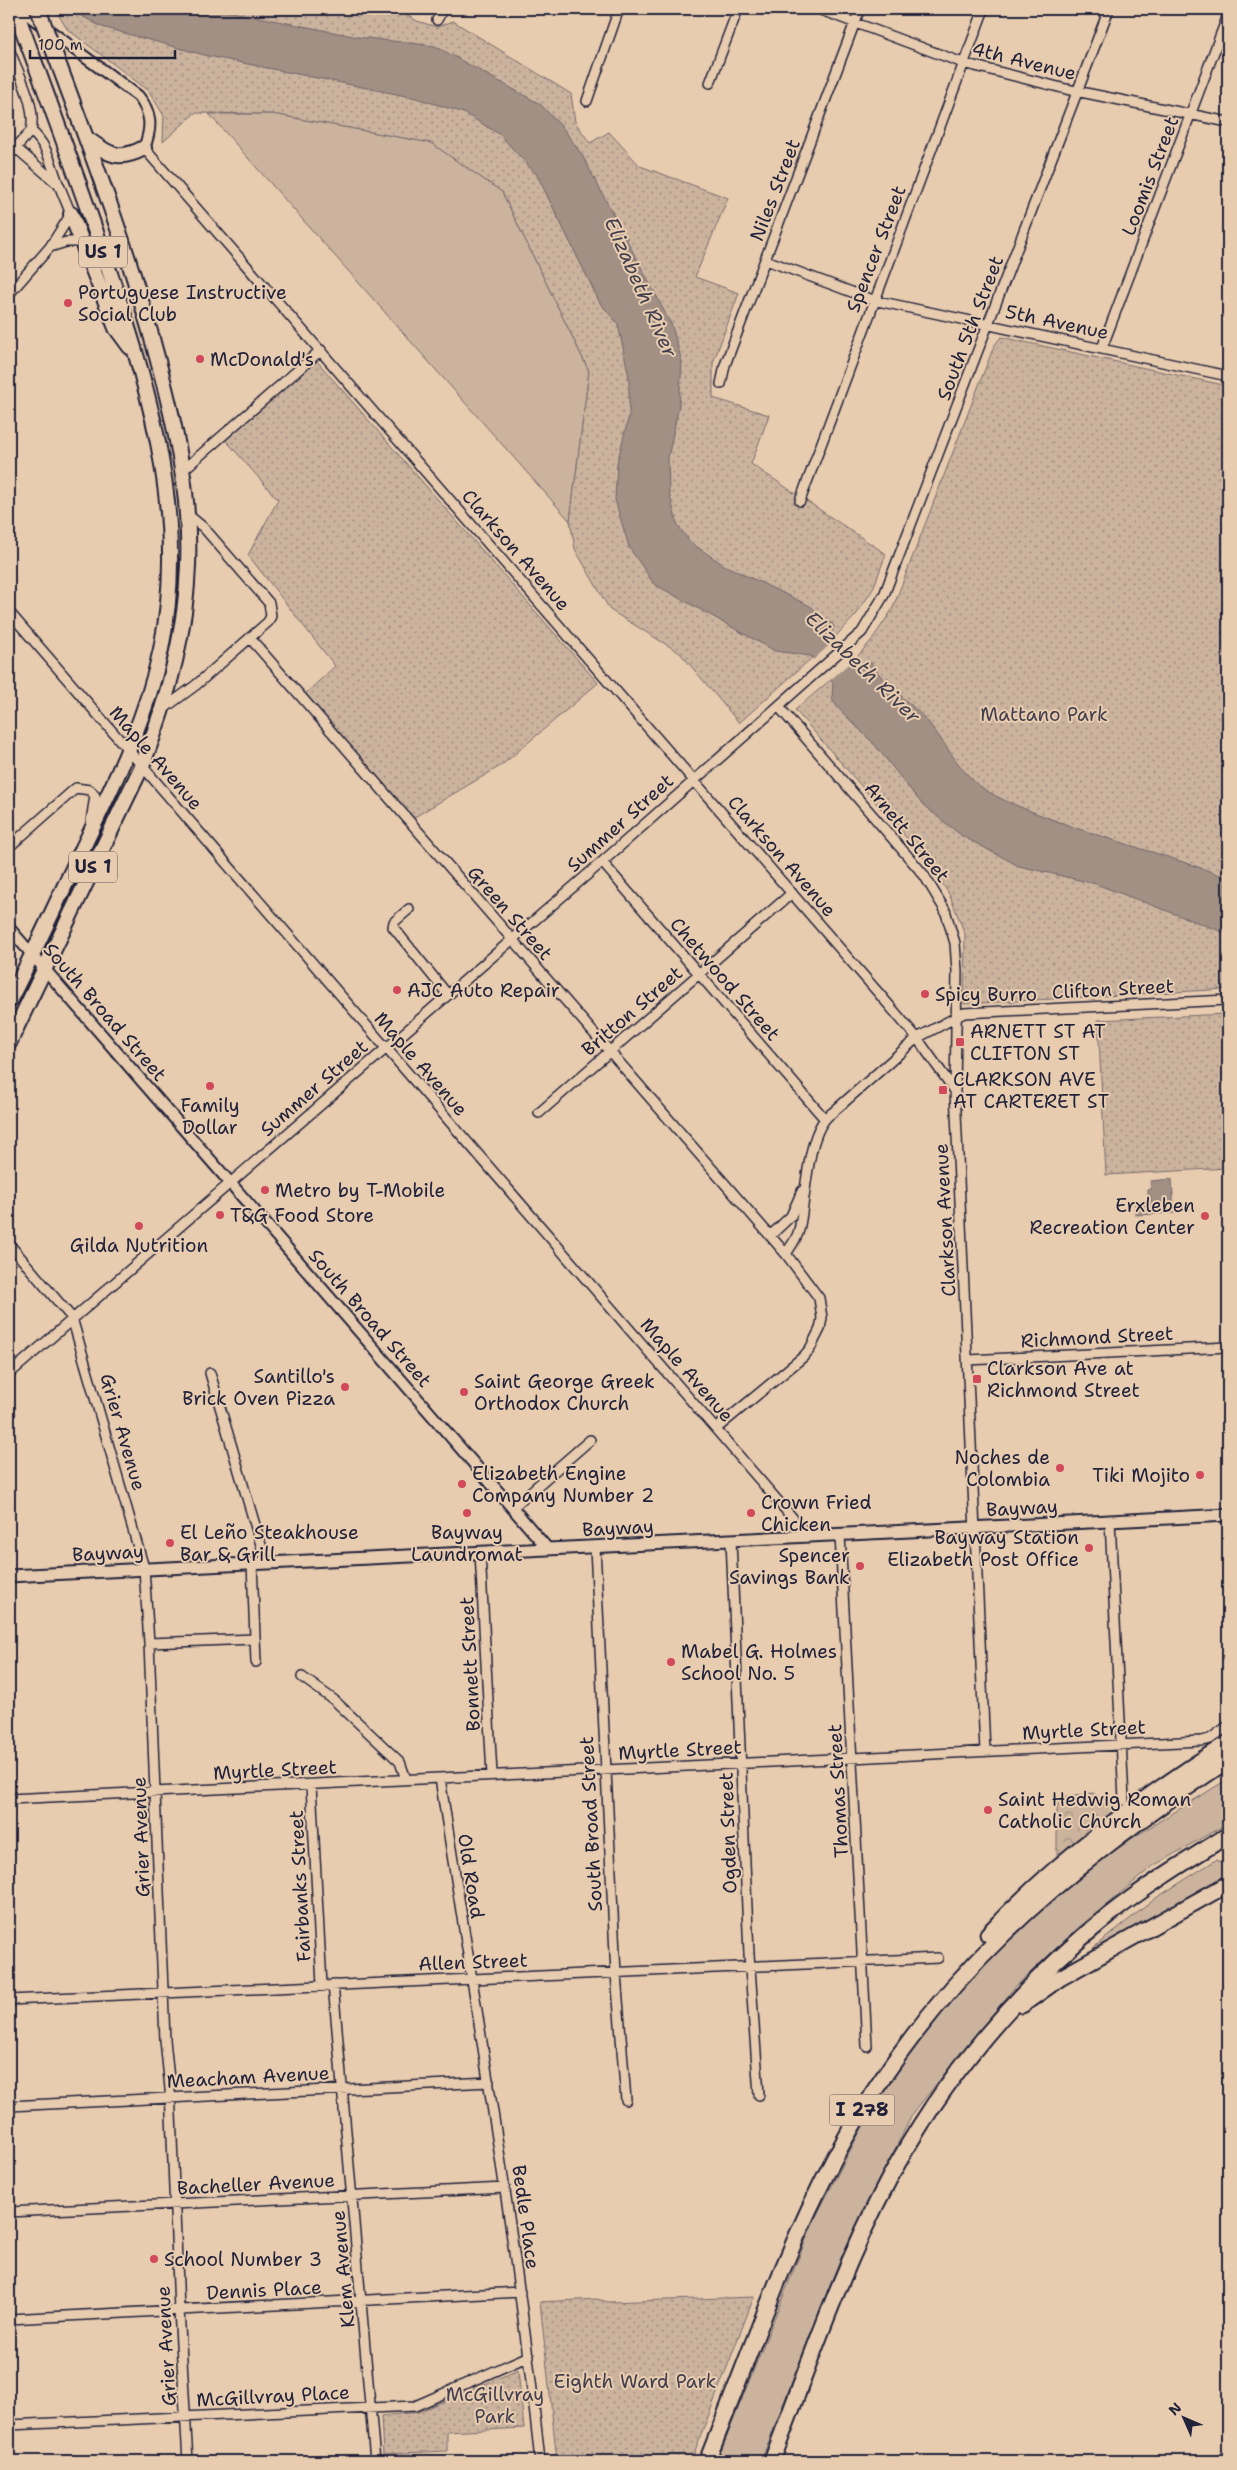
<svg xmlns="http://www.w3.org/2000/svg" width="1237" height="2470" viewBox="0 0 1237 2470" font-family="'Shantell Sans',sans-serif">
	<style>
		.green { fill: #cbb39e; stroke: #766a6c }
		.forest { fill: url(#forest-crowns); stroke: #766a6c }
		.park { fill: url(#park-dots); stroke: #766a6c }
		.water { fill: #a29085; stroke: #6f6467 }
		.pier { fill: #e8ccaf }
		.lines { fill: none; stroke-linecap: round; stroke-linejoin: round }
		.minor-casing { stroke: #22223b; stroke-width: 12 }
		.tertiary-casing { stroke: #22223b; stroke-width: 14 }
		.secondary-casing { stroke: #22223b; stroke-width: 15 }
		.trunk-casing { stroke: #22223b; stroke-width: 18 }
		.motorway-casing { stroke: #22223b; stroke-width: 19 }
		.minor { stroke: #e8ccaf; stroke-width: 9 }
		.tertiary { stroke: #e8ccaf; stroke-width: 10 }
		.secondary { stroke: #e8ccaf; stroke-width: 11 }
		.trunk { stroke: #e8ccaf; stroke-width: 14 }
		.motorway { stroke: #e8ccaf; stroke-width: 15 }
		.trunk-bridge-casing { stroke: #22223b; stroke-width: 18; stroke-linecap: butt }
		.trunk-bridge { stroke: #e8ccaf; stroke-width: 14 }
		.poi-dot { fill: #d1495b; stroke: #e8ccaf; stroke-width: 2 }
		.labels { text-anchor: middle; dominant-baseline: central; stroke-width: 4; stroke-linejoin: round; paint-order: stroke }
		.shield { fill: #e8ccaf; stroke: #5d555e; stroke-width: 1 }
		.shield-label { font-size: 18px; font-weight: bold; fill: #22223b }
		.street-label { font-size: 19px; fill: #22223b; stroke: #e8ccaf }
		.poi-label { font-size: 19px; fill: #22223b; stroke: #e8ccaf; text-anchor: start }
		.park-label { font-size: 19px; fill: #443f4f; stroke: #e8ccaf }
		.water-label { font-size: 20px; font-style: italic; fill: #423e4e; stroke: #e8ccaf }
	</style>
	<defs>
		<pattern id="forest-crowns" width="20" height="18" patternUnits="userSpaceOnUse" patternTransform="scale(1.25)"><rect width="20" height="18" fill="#cbb39e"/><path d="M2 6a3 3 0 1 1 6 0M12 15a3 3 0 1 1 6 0" fill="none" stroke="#a49182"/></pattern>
		<pattern id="park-dots" width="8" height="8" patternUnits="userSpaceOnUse" patternTransform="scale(1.25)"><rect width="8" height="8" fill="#cbb39e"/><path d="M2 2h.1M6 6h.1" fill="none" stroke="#a49182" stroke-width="1.8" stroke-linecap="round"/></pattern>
	</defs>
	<rect width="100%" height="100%" fill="#e8ccaf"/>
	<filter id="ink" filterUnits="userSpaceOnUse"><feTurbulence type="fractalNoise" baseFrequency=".02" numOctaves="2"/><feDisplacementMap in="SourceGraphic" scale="10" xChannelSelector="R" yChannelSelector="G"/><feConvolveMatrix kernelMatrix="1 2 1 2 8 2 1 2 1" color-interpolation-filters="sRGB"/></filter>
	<g filter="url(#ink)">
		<path class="green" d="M 209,114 L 273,114 L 431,143 L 502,192 L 589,371 L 570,521 Z
			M 1228,1779 L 1228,1823 L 1153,1866 L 1078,1928 L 1015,1987 L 913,2113 L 841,2257 L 761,2461 L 717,2461 L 813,2222 L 870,2112 L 921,2033 L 987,1960 L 1068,1884 L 1131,1839 Z
			M 1216,1860 L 1228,1864 L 1228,1873 L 1096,1950 L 1093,1948 L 1156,1898 Z"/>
		<path class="forest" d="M 1093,1793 L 1116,1810 L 1057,1858 L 1057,1799 Z"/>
		<path class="park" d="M 55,9 L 396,9 L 417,21 L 437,27 L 453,21 L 571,94 L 575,122 L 590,143 L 609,132 L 640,166 L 728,198 L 695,277 L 739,293 L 713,363 L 713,398 L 769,415 L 751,464 L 886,554 L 873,589 L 856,615 L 834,638 L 739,723 L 680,653 L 610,610 L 575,549 L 570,521 L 589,371 L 502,192 L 431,143 L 273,114 L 195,113 L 163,142 L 164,116 L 149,91 L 67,29 Z
			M 1001,337 L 1228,386 L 1228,989 L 964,1004 L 965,934 L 949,894 L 931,866 L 795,710 L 855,659 L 871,641 L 892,610 L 994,346 Z
			M 315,359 L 598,683 L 502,765 L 411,819 L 303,696 L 335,666 L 248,555 L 278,500 L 223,437 Z
			M 1226,1014 L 1228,1168 L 1106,1175 L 1098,1020 Z
			M 754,2297 L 691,2461 L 557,2461 L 540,2302 L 597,2299 L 608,2302 Z
			M 518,2370 L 524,2428 L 447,2432 L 447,2451 L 383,2454 L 381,2416 L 418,2412 Z"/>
		<path class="water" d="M 69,9 L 217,9 L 358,37 L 435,46 L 540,104 L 563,128 L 582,155 L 672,326 L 682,362 L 679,405 L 668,458 L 669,493 L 678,526 L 691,543 L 724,565 L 810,606 L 834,626 L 831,635 L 859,663 L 871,663 C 886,687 911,702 929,723 C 946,744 955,764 976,783 C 991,796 1015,805 1033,812 C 1097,838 1164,853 1228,878 L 1228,934 L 1096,884 L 1019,866 L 962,836 L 922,804 L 874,744 L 838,708 L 832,699 L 833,683 L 811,656 L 775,651 L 654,584 L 629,547 L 615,500 L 617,463 L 629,416 L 629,377 L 618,324 L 600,303 L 537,175 L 499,134 L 464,113 L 416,98 L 208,56 L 102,27 Z
			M 1172,1179 L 1174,1213 L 1135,1215 L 1135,1202 L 1151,1201 L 1151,1196 L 1148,1196 L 1148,1190 L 1151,1189 L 1150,1181 Z"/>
		<path class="pier" d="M 836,639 L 854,659 L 829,681 L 812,661 Z"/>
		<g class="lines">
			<g class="minor-casing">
				<path id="minor" d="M 818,9 L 963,63 L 1066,89 L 1228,122
					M 437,20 L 443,9
					M 9,49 C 18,73 37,105 31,131
					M 710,83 L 738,9
					M 587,101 L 619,9
					M 31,131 C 47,144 51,164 58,183
					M 144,148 L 882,997 L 917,1038 L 955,1091
					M 9,155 L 31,131
					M 50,247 L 66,242 L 81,242
					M 766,260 L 873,300 L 1228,376
					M 9,294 L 50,247 L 71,214 L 59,185 L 16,148
					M 1102,348 L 1228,15
					M 721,384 L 725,365 L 860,9
					M 182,471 L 321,350
					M 800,501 L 984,9
					M 9,612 L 809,1537
					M 250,638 L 786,1254 L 819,1298 L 822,1318 L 820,1329 L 810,1349 L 803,1357 L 717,1428
					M 779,707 L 924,875 L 945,910 L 955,943 L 957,971 L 955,1091 L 985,1751
					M 162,710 L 196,685 L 268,622 L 271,616 L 269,603 L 204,528 L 187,514
					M 9,847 L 76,788 L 90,790 L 95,796 L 91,821
					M 602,862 L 824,1118
					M 409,909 L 394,922 L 393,927 L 448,995
					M 539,1113 L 792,893
					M 770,1236 L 791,1216 L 802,1191
					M 9,1244 L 72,1318 L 144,1568 L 149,1643 L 165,2040 L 170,2089 L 179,2310 L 188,2461
					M 786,1254 C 790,1247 797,1239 799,1230 C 806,1202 806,1128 832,1113 L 917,1038 L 964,1013 L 1228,1000
					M 968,1360 L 1228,1347
					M 210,1373 L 266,1562
					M 9,1374 L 602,862 L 862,632 L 884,595 L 1109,9
					M 513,1507 L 590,1440
					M 1110,1521 L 1124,1800
					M 840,1535 L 867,2046
					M 731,1540 L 749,1954 L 759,2095
					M 595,1547 L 616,1974 L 626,2100
					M 480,1552 L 492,1775
					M 252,1563 L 256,1662
					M 149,1643 L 255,1639
					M 302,1677 L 334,1700 L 400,1762 L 406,1779
					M 440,1778 C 475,2005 516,2232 540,2461
					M 311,1785 L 322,1985
					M 9,1799 L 1201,1741 L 1210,1739 L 1228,1726
					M 333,1984 L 375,2461
					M 9,2000 L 938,1958
					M 9,2106 L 489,2082
					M 9,2212 L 505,2188
					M 9,2319 L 520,2292
					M 9,2425 L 415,2406 L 529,2356"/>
			</g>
			<g class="tertiary-casing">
				<path id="tertiary" d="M 20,9 L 138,96 C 152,113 152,128 144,148
					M 9,928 L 548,1549"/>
			</g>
			<g class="secondary-casing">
				<path id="secondary" d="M 9,1576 L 1228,1515"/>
			</g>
			<g class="trunk-casing">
				<path id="trunk" d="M 86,138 C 108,154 118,162 144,148
					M 71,214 L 116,328 L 130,347
					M 9,1001 C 34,953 56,903 80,854 C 112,787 146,721 161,649 C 190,512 145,375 101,247 C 74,167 44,88 15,9
					M 9,1043 L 142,766 C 167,702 186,634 188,565 C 191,494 175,424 157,357 C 130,255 93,156 56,57"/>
			</g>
			<g class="motorway-casing">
				<path id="motorway" d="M 988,1934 C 1059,1858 1141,1799 1228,1743
					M 1022,2005 L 1060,1978 L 1228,1884
					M 707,2461 C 748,2360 783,2255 834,2159 C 930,1979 1061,1870 1228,1760
					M 772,2461 C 808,2367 841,2270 888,2181 C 942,2079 1019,1987 1109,1915 C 1147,1885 1188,1860 1228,1835"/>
			</g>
			<use href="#minor" class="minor"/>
			<use href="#tertiary" class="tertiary"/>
			<use href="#secondary" class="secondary"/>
			<use href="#trunk" class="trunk"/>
			<use href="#motorway" class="motorway"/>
			<g class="trunk-bridge-casing">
				<path id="trunk-bridge" d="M 38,9 L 56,57"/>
			</g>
			<use href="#trunk-bridge" class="trunk-bridge"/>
		</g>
	</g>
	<g class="poi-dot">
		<circle cx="68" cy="303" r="5"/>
		<circle cx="200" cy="359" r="5"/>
		<circle cx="397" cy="990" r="5"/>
		<circle cx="925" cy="994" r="5"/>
		<rect x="955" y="1037" width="10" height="10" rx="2.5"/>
		<circle cx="210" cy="1086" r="5"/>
		<rect x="938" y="1085" width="10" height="10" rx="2.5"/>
		<circle cx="265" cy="1190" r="5"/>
		<circle cx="220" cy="1215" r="5"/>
		<circle cx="1205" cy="1216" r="5"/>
		<circle cx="139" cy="1226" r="5"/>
		<rect x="972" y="1374" width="10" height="10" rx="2.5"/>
		<circle cx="345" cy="1387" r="5"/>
		<circle cx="464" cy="1392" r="5"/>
		<circle cx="1060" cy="1468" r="5"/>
		<circle cx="1200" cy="1475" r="5"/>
		<circle cx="462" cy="1484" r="5"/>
		<circle cx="467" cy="1513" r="5"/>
		<circle cx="751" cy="1513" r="5"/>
		<circle cx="170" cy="1543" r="5"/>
		<circle cx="1089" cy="1548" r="5"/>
		<circle cx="860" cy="1566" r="5"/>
		<circle cx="671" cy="1662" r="5"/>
		<circle cx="988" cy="1810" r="5"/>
		<circle cx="154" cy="2259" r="5"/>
	</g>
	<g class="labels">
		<g class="shield">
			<rect x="79" y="236.5" width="48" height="31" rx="4"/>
			<rect x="69" y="851.5" width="48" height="31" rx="4"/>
			<rect x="829.5" y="2094.5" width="65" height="31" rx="4"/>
		</g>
		<g class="shield-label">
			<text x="103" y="252">US 1</text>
			<text x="93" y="867">US 1</text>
			<text x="862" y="2110">I 278</text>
		</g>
		<g class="street-label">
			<text transform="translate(1024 61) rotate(14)">4th Avenue</text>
			<text transform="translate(1150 176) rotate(-69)">Loomis Street</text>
			<text transform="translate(775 190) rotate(-69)">Niles Street</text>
			<text transform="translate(876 249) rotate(-69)">Spencer Street</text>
			<text transform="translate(1057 322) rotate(12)">5th Avenue</text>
			<text transform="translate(970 328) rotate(-69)">South 5th Street</text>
			<text transform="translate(516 550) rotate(49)">Clarkson Avenue</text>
			<text transform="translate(156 758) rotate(49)">Maple Avenue</text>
			<text transform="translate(620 823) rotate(-42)">Summer Street</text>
			<text transform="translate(907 832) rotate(51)">Arnett Street</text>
			<text transform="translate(782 856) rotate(49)">Clarkson Avenue</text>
			<text transform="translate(510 913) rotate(49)">Green Street</text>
			<text transform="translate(725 979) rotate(49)">Chetwood Street</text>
			<text transform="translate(1113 989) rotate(-3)">Clifton Street</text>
			<text transform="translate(632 1011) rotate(-41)">Britton Street</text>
			<text transform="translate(105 1012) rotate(49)">South Broad Street</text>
			<text transform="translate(421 1064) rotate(49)">Maple Avenue</text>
			<text transform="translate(314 1088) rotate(-41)">Summer Street</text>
			<text transform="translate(945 1220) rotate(-93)">Clarkson Avenue</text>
			<text transform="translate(370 1318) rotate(49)">South Broad Street</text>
			<text transform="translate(1097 1337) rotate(-3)">Richmond Street</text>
			<text transform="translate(687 1370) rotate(49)">Maple Avenue</text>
			<text transform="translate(123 1432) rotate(74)">Grier Avenue</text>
			<text transform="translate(1022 1508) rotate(-3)">Bayway</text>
			<text transform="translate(618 1528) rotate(-3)">Bayway</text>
			<text transform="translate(108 1553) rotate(-3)">Bayway</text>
			<text transform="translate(470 1664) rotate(-93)">Bonnett Street</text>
			<text transform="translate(1084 1730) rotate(-3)">Myrtle Street</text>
			<text transform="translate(680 1750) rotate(-3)">Myrtle Street</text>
			<text transform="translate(275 1770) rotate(-3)">Myrtle Street</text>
			<text transform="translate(838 1791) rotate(-93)">Thomas Street</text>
			<text transform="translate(591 1824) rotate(-93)">South Broad Street</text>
			<text transform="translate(728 1833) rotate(-92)">Ogden Street</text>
			<text transform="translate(141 1837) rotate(-92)">Grier Avenue</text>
			<text transform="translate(471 1876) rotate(81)">Old Road</text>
			<text transform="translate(300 1886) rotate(-93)">Fairbanks Street</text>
			<text transform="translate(473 1962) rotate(-2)">Allen Street</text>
			<text transform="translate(248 2077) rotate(-3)">Meacham Avenue</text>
			<text transform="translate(256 2184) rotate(-3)">Bacheller Avenue</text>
			<text transform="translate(526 2217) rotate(82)">Bedle Place</text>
			<text transform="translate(343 2269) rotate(-95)">Klem Avenue</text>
			<text transform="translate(264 2290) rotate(-3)">Dennis Place</text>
			<text transform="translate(166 2346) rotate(-93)">Grier Avenue</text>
			<text transform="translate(273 2396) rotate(-3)">McGillvray Place</text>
		</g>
		<g class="poi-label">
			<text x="78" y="292">Portuguese Instructive<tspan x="78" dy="22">Social Club</tspan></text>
			<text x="210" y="359">McDonald's</text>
			<text x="407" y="990">AJC Auto Repair</text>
			<text x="935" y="994">Spicy Burro</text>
			<text x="970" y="1031">ARNETT ST AT<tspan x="970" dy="22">CLIFTON ST</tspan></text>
			<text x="953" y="1079">CLARKSON AVE<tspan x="953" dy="22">AT CARTERET ST</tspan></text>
			<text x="210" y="1105" text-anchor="middle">Family<tspan x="210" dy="22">Dollar</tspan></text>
			<text x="275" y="1190">Metro by T-Mobile</text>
			<text x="1195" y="1205" text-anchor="end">Erxleben<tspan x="1195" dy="22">Recreation Center</tspan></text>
			<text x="230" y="1215">T&amp;G Food Store</text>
			<text x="139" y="1245" text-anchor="middle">Gilda Nutrition</text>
			<text x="987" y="1368">Clarkson Ave at<tspan x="987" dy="22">Richmond Street</tspan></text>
			<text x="335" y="1376" text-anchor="end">Santillo's<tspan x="335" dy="22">Brick Oven Pizza</tspan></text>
			<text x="474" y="1381">Saint George Greek<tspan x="474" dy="22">Orthodox Church</tspan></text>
			<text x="1050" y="1457" text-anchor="end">Noches de<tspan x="1050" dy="22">Colombia</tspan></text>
			<text x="472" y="1473">Elizabeth Engine<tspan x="472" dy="22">Company Number 2</tspan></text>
			<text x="1190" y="1475" text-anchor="end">Tiki Mojito</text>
			<text x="761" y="1502">Crown Fried<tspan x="761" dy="22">Chicken</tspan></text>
			<text x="180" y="1532">El Leño Steakhouse<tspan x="180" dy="22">Bar &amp; Grill</tspan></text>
			<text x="467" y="1532" text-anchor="middle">Bayway<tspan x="467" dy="22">Laundromat</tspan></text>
			<text x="1079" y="1537" text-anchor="end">Bayway Station<tspan x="1079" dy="22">Elizabeth Post Office</tspan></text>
			<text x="850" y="1555" text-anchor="end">Spencer<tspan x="850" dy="22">Savings Bank</tspan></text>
			<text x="681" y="1651">Mabel G. Holmes<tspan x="681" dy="22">School No. 5</tspan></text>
			<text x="998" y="1799">Saint Hedwig Roman<tspan x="998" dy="22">Catholic Church</tspan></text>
			<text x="164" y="2259">School Number 3</text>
		</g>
		<g class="park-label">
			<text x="1044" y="714">Mattano Park</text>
			<text x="635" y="2381">Eighth Ward Park</text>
			<text x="495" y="2394">McGillvray<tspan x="495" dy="22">Park</tspan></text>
		</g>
		<g class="water-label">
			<text transform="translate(641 287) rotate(66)">Elizabeth River</text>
			<text transform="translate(863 667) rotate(44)">Elizabeth River</text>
		</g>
	</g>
	<rect width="1237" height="2470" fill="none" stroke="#e8ccaf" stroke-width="30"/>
	<rect x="15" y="15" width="1207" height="2440" fill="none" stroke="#22223b" stroke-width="2" filter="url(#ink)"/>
	<g transform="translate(1184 2418) rotate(315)" stroke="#e8ccaf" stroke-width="4" paint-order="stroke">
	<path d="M0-4L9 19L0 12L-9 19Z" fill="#22223b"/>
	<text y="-8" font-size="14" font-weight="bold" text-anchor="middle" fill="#22223b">N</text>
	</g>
	<path d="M30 50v8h145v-8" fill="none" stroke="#22223b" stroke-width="2.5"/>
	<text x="38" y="50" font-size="15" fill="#22223b" stroke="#e8ccaf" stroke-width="4" paint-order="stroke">100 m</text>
</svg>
